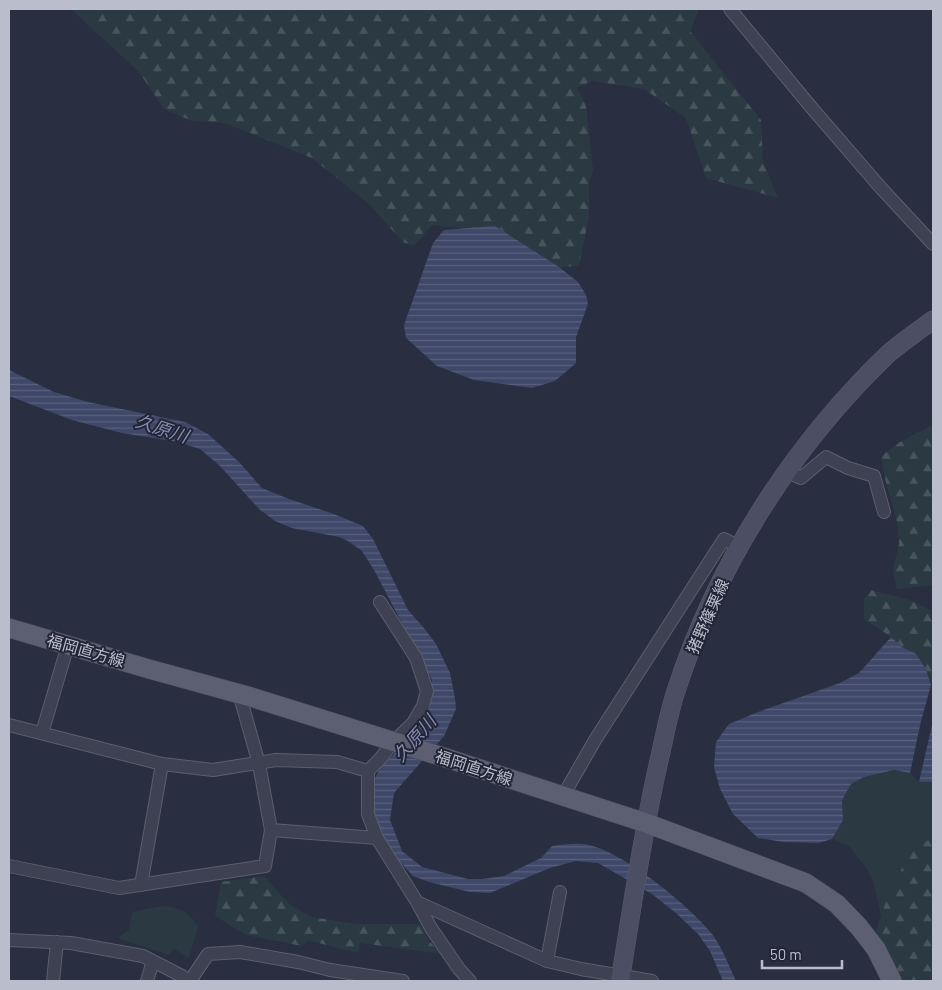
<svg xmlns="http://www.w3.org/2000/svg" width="942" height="990" viewBox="0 0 942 990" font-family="Barlow,'Noto Sans JP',sans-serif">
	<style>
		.green { fill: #2b3a42 }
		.forest { fill: url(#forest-firs) }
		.water { fill: url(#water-rules) }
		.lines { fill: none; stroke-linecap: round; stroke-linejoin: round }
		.street-casing { stroke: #5b5e6e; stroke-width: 14 }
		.secondary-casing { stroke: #5b5e6e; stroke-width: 19 }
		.primary-casing { stroke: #474a5a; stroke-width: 20 }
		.street { stroke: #3d4151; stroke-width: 12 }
		.secondary { stroke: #4c4f64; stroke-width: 18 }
		.primary { stroke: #5c5f71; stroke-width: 19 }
		.labels { text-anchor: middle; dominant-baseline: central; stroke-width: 4; stroke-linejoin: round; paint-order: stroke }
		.street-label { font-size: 16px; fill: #babdcb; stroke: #222536 }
		.water-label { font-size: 18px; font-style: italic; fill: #858db0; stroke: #222536 }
	</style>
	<defs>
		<pattern id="forest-firs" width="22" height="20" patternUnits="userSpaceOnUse" patternTransform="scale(1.25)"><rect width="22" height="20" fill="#2b3a42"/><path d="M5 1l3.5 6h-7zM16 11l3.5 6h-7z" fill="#48555c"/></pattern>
		<pattern id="water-rules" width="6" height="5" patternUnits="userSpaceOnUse" patternTransform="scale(1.25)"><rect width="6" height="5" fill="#404869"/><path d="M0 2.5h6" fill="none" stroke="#5a607d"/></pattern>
	</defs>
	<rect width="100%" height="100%" fill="#292e41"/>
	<path class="green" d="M 894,770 L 910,773 L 919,782 L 933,782 L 933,842 L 929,840 L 901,870 L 887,898 L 881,916 L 874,884 L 867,869 L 849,846 L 832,839 L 843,820 L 842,800 L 850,784 L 864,777 Z
		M 162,906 C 179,908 189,911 198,927 L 189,958 L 174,949 L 169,955 L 117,938 L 129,930 L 132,912 Z"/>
	<path class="forest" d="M 71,9 L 699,9 L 690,31 L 761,120 L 763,162 L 778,198 L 706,178 L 686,118 L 644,89 L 592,81 L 577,88 L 586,106 L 593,170 L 589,182 L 589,216 L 579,266 L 559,267 L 495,226 L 470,229 L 432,225 L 414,246 L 403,242 L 369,204 L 312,158 L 225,123 L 192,121 L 164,109 L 139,72 Z
		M 933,425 L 933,585 L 897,589 L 893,571 L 899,544 L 897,522 L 885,479 L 881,456 L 900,442 Z
		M 871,590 L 907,599 L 929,609 L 933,625 L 933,688 L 926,669 L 916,654 L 902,647 L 891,637 L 864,619 L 864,599 Z
		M 929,840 L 933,842 L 933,981 L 902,981 L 887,956 L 876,931 L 887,898 L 901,870 L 907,851 Z
		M 264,876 L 288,903 L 311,917 L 355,924 L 420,924 L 429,941 L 442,954 L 360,943 L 358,953 L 307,940 L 302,946 L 246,935 L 215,916 L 221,882 Z"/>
	<path class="water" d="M 495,226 L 559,267 L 578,282 L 586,295 L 588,304 L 576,337 L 576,363 L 555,381 L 532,388 L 474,380 L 437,366 L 406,338 L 404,325 L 433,243 L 444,230 Z
		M 9,370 L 54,392 L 88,402 L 185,422 L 208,434 L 240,463 L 262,488 L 289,499 L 334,514 L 363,526 L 373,539 L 408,610 L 424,628 L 436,644 L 450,673 L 455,698 L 456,709 L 444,736 L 394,793 L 390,820 L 402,851 L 422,867 L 468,879 L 482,879 L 504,876 L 541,858 L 552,846 C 561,845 572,843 582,844 C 617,846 690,906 712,934 C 722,947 729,966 736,981 L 723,981 L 710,951 L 698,934 L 677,914 L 652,894 L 598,863 L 576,861 L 550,868 L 490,893 L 470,892 L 429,882 L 413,876 L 391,852 L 378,830 L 372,807 L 373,782 L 379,770 L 422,723 L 430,708 L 432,680 L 374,570 L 362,551 L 348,541 L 339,537 L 292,528 L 275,521 L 259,509 L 220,466 L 200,449 L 178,442 L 122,433 L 72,420 L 9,396 Z
		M 891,637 L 902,647 L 916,654 L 926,669 L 931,685 L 921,721 L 910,773 L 894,770 L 864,777 L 851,784 L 842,800 L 843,820 L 832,839 L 819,843 L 784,842 L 758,838 L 733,814 L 720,789 L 714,767 L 716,742 L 729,724 L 758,712 L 840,683 L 859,673 Z
		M 933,721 L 933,782 L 919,782 Z"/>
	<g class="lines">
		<g class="street-casing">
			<path id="street" d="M 730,9 L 811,107 L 881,188 L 933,244
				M 787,472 L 801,478 L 826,457 L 848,468 L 874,476 L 884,512
				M 380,602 L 416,658 L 427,691 L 423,706 L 413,723 L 393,742 L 380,759 L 368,771 L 368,814 L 377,838 L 417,902 L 431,928 L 459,969 L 470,981
				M 9,725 L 162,764 L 213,770 L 276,760 L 337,762 L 368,771
				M 42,733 L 68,645
				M 563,796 L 595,740 L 724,539 L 739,547
				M 271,830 L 377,838
				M 9,866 L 119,888 L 265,866 L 271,830 L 259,764 L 241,700 L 242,694
				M 141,885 L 162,764
				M 417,902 L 547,961 L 581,969 L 652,981
				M 9,940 L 71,943 L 143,956 L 182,976 L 187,981
				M 547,961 L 560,892
				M 53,981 L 57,942
				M 147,981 L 153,961
				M 190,981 L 208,954 L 240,952 L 298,962 L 330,970 L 403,981"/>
		</g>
		<g class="secondary-casing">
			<path id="secondary" d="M 620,981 C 632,909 642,836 658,765 C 664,740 668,715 676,691 C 717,564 792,446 888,354 C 902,342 918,331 933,320"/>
		</g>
		<g class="primary-casing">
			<path id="primary" d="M 9,628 L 149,669 L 251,697 L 440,756 L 646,823 L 806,883 L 837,904 L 859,927 L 876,949 L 892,981"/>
		</g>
		<use href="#street" class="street"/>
		<use href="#secondary" class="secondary"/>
		<use href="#primary" class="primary"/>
	</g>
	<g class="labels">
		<g class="street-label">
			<text transform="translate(707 616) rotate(-66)">猪野篠栗線</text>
			<text transform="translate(86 650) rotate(16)">福岡直方線</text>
			<text transform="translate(474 767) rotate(18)">福岡直方線</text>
		</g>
		<g class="water-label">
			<text transform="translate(162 428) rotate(18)">久原川</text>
			<text transform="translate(414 738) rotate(-49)">久原川</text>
		</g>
	</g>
	<rect width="942" height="990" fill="none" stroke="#babdcb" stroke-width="20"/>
	<path d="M762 960v8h80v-8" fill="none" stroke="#babdcb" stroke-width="2.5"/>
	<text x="770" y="960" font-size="15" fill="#babdcb" stroke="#222536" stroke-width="4" paint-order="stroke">50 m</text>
</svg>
